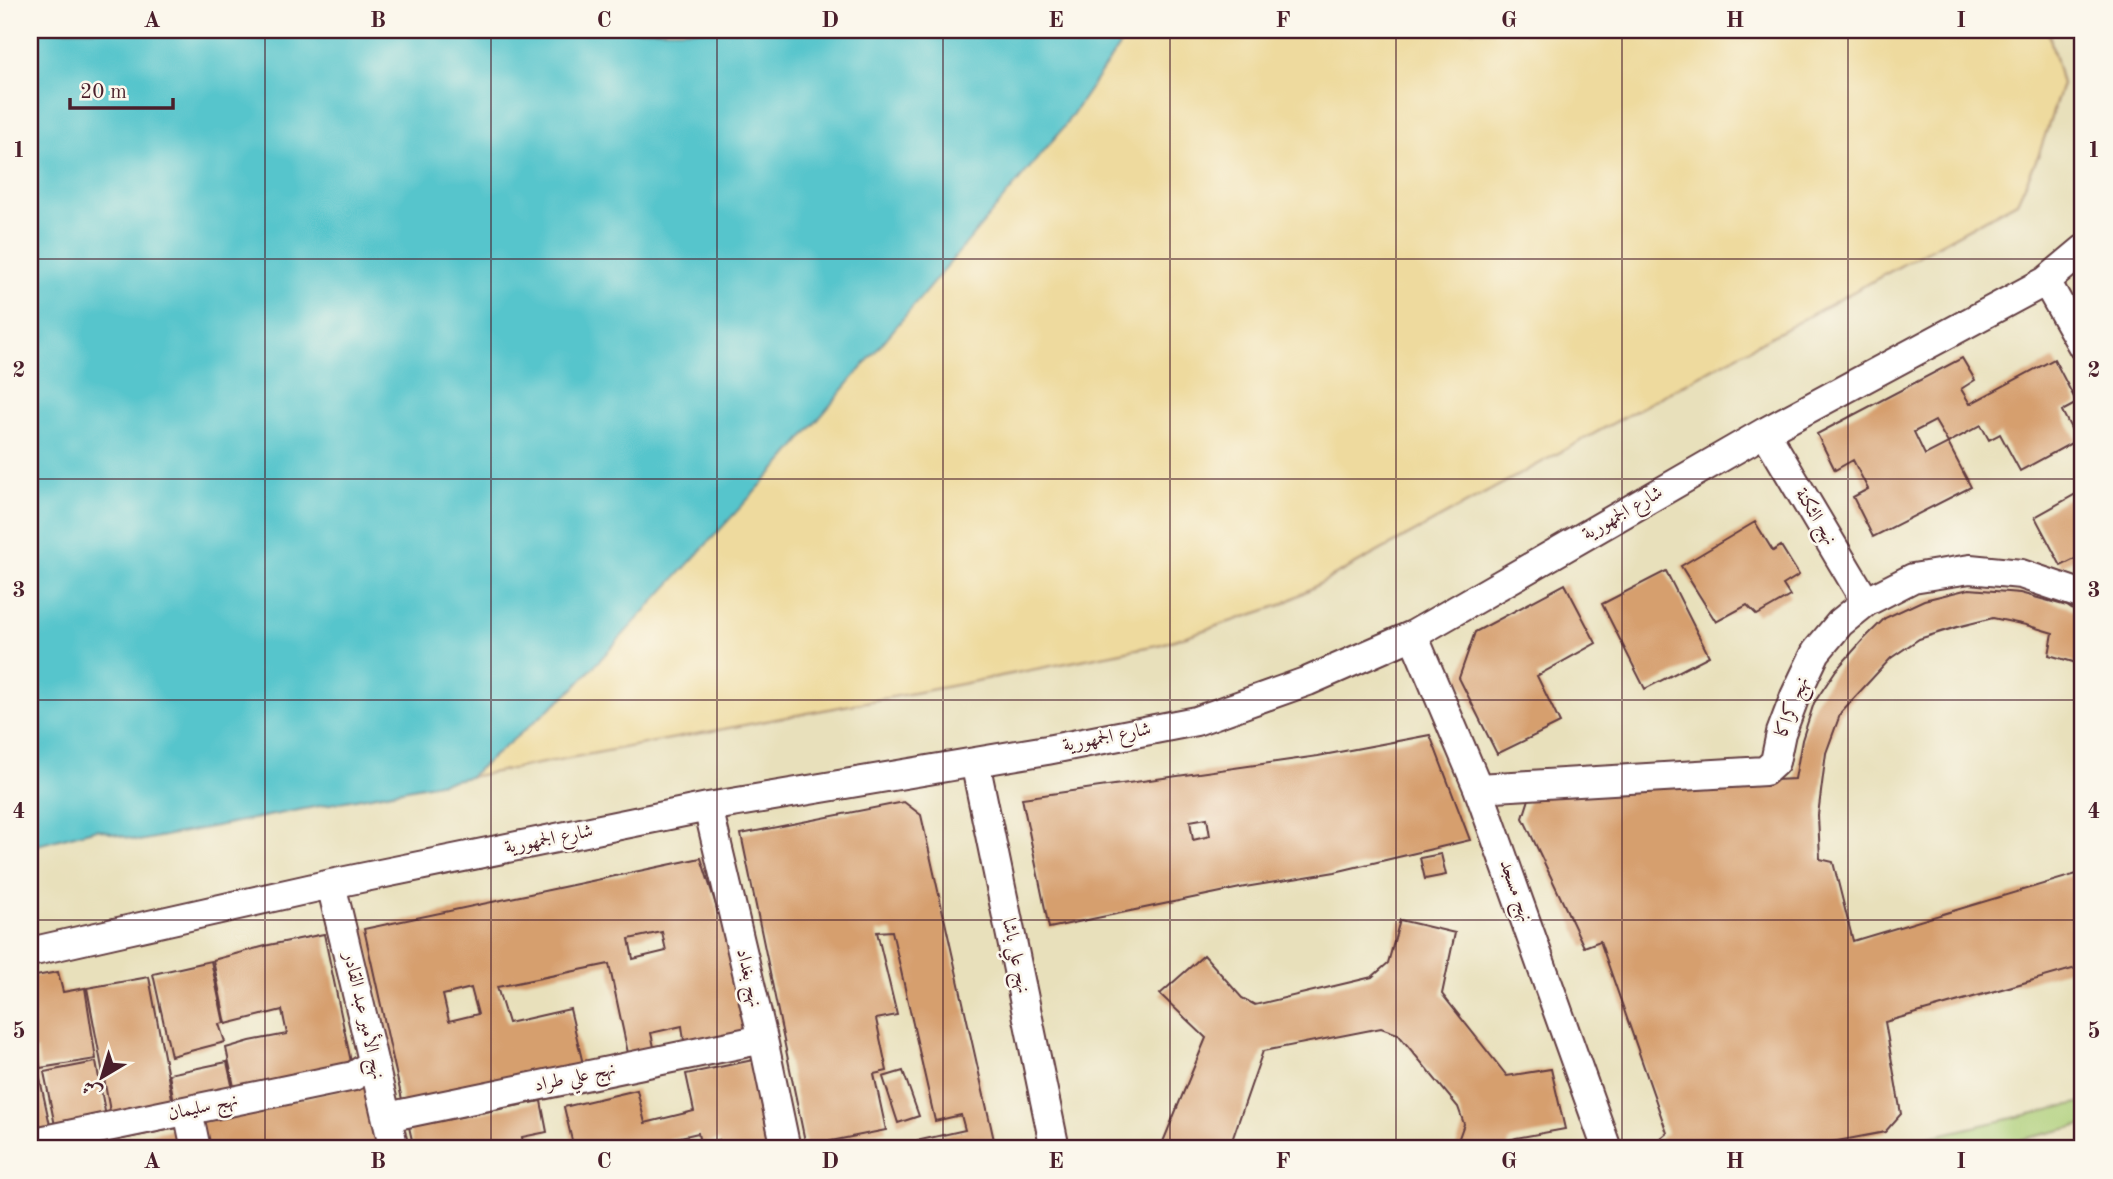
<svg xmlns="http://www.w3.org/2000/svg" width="2113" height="1179" viewBox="0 0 2113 1179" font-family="'Old Standard TT',Amiri,serif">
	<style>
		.green { fill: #abcd76; stroke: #7a7650; stroke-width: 2 }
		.sand { fill: #eeda9e; stroke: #9c7c64; stroke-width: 2 }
		.water { fill: #57c5cc; stroke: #50727c; stroke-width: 2 }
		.building { fill: #d69f6e; fill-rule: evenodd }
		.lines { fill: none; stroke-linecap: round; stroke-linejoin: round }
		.street-casing { stroke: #623c41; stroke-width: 32 }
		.street { stroke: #fff; stroke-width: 28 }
		.grid { fill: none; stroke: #4a1f2b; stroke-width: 2; stroke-opacity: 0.55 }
		.labels { text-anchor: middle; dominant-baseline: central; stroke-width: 5; stroke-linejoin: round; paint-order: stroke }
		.street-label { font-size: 19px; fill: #4a1f2b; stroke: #fbf7ec }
		.neatline { fill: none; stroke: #4a1f2b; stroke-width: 2.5 }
		.grid-label { font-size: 23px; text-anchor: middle; font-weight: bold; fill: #4a1f2b }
	</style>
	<rect width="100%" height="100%" fill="#fbf7ec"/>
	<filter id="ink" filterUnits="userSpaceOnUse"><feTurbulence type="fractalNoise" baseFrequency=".0143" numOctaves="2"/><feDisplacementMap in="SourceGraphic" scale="14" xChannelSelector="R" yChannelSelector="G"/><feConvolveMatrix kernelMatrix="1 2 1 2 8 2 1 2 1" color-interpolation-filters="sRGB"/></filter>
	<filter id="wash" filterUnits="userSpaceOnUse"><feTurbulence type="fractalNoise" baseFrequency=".00686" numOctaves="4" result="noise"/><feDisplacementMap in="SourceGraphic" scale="28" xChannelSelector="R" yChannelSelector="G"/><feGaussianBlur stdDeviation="1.57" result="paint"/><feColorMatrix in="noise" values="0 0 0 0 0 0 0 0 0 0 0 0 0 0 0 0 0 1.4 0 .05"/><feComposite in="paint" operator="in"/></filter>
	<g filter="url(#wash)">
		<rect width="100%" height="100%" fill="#e8e0bb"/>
		<path class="green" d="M 2083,1102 L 2083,1125 L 1981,1149 L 1910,1149 L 1908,1142 Z"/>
		<path class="sand" d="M 1130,30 L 2048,30 L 2062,84 L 2039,154 L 2017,202 L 1281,605 L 1162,644 L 956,685 L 469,777 L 574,688 L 1063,128 Z"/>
		<path class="water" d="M 30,30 L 1130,30 L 1063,128 L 785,459 L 574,688 L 469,777 L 139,841 L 97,829 L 30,847 Z"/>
		<g id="blocks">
			<path class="building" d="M 1962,358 L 1975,380 L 1961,389 L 1970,404 L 2054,359 L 2077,403 L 2062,411 L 2077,440 L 2020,471 L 2000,434 L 1989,440 L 1981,425 L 1948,443 L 1935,421 L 1914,432 L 1925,455 L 1948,443 L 1971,487 L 1873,537 L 1853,497 L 1868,489 L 1853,460 L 1835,470 L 1817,434 Z
				M 2083,490 L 2083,555 L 2061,566 L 2035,517 Z
				M 1755,522 L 1773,551 L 1781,546 L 1799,575 L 1783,585 L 1790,596 L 1757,615 L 1747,605 L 1716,622 L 1681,566 Z
				M 1666,571 L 1709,656 L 1645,689 L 1602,604 Z
				M 1565,584 L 1596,643 L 1537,676 L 1560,723 L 1497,754 L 1459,678 L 1475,632 Z
				M 1969,589 L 2020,593 L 2067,606 L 2083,617 L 2083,669 L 2073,662 L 2049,655 L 2053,633 L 2026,625 L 1993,618 L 1957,627 L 1919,639 L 1891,658 L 1841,712 L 1826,753 L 1818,815 L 1820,859 L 1833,862 L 1853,941 L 2083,872 L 2083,966 L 1885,1022 L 1901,1114 L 1885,1132 L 1795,1149 L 1648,1149 L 1667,1133 L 1600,941 L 1584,947 L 1523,818 L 1531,793 L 1795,779 L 1802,740 L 1814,703 L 1836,670 L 1862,641 L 1885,618 L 1924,600 Z
				M 1430,735 L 1470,840 L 1335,872 L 1245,887 L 1049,928 L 1022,798 L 1318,756 ZM 1207,818 L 1210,836 L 1193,840 L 1190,821 Z
				M 904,802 L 921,815 L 996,1149 L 881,1149 L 965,1130 L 961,1115 L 935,1121 L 892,931 L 877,932 L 897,1015 L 876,1019 L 887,1071 L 874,1074 L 886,1130 L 806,1146 L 741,834 Z
				M 1441,854 L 1446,875 L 1425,879 L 1420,858 Z
				M 701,858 L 734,962 L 750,1036 L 686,1055 L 682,1026 L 651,1033 L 654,1047 L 628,1053 L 609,964 L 497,987 L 508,1023 L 570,1009 L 583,1064 L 403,1104 L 364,929 ZM 662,932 L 666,951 L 633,959 L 629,939 ZM 471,988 L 478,1014 L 449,1021 L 443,995 Z
				M 1400,920 L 1455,933 L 1442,994 L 1507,1076 L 1551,1069 L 1565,1129 L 1516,1138 L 1510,1140 L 1507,1149 L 1455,1149 L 1464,1124 L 1458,1107 L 1398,1034 L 1381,1028 L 1263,1051 L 1229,1149 L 1160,1149 L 1206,1038 L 1160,994 L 1204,955 L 1242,998 L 1255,1005 L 1372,977 L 1388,963 Z
				M 324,934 L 354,1076 L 238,1106 L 226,1048 L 250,1041 L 287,1034 L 282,1010 L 226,1024 L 213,960 L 269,945 Z
				M 211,961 L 224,1023 L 219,1024 L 225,1042 L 171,1056 L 153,974 Z
				M 58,972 L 63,992 L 85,988 L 96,1059 L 40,1068 L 37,1050 L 30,1050 L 30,977 Z
				M 149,977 L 175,1114 L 113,1127 L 87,988 Z
				M 34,1052 L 53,1139 L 30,1143 L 30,1053 Z
				M 753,1060 L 771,1149 L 721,1149 L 719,1140 L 700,1144 L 698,1133 L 650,1144 L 651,1149 L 574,1149 L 564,1107 L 637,1090 L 645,1123 L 694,1111 L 686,1074 Z
				M 96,1062 L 108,1128 L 58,1140 L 44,1072 Z
				M 227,1062 L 236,1103 L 176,1113 L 169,1074 Z
				M 903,1071 L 919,1116 L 898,1123 L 883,1077 Z
				M 367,1084 L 383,1149 L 206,1149 L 200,1122 Z
				M 541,1101 L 547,1132 L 522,1137 L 524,1149 L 414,1149 L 409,1127 Z
				M 182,1127 L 186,1149 L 77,1149 L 77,1148 Z"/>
		</g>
	</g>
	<g filter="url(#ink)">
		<use href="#blocks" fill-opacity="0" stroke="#623c41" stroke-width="2"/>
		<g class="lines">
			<g class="street-casing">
				<path id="street" d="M 2046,281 L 2083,347
					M 1765,432 L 1866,602
					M 1413,635 L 1478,788 L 1607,1149
					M 975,762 L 1055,1149
					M 1478,788 L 1765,771 L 1775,762 L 1781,733 L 1795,696 L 1816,652 L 1840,623 L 1866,602 L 1913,578 L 1970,569 L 2021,574 L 2083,595
					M 708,807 L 763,1039 L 786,1149
					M 331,884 L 394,1149
					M 30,952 L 331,884 L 708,807 L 1047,750 L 1196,721 L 1308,681 L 1413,635 L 1765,432 L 2046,281 L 2083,250
					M 188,1111 L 196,1149
					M 387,1117 L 763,1039
					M 30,1143 L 354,1076 L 373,1063"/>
			</g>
			<use href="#street" class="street"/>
		</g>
	</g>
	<path class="grid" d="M 265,30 L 265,1149M 491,30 L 491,1149M 717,30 L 717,1149M 943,30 L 943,1149M 1170,30 L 1170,1149M 1396,30 L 1396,1149M 1622,30 L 1622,1149M 1848,30 L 1848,1149M 30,259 L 2083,259M 30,479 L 2083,479M 30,700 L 2083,700M 30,920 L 2083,920"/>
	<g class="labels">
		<g class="street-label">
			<text transform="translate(1623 514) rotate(-30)">شارع الجمهورية</text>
			<text transform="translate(1815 517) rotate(59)">نهج الثكنة</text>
			<text transform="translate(1793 707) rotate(-69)">نهج كراكا</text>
			<text transform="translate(1107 738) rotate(-11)">شارع الجمهورية</text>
			<text transform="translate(549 840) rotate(-11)">شارع الجمهورية</text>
			<text transform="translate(1515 891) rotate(70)">نهج مسجد</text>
			<text transform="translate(1015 956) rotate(78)">نهج علي باشا</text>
			<text transform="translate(748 978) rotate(77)">نهج بغداد</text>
			<text transform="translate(363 1016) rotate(77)">نهج الأمير عبد القادر</text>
			<text transform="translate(575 1078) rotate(-12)">نهج علي طراد</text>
			<text transform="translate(203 1108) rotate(-12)">نهج سليمان</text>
		</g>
	</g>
	<rect width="2113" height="1179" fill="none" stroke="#fbf7ec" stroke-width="77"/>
	<g transform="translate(102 1077) rotate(218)" stroke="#fbf7ec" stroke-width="5" paint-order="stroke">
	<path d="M0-5L12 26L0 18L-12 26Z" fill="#4a1f2b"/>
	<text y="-10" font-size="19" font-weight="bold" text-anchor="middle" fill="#4a1f2b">ش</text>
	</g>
	<path d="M70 98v10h103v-10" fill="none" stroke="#4a1f2b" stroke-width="3.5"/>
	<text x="80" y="98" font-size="21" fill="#4a1f2b" stroke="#fbf7ec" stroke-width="5" paint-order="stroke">20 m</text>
	<rect x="38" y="38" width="2036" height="1102" class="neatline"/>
	<g class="grid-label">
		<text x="152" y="27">A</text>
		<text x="378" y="27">B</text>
		<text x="604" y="27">C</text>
		<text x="830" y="27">D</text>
		<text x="1056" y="27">E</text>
		<text x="1283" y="27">F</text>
		<text x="1509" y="27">G</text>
		<text x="1735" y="27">H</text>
		<text x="1961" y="27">I</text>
		<text x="19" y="157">1</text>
		<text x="2094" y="157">1</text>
		<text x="19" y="377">2</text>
		<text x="2094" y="377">2</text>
		<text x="19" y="597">3</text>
		<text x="2094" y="597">3</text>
		<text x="19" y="818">4</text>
		<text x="2094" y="818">4</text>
		<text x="19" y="1038">5</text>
		<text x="2094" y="1038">5</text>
		<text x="152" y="1168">A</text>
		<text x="378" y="1168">B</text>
		<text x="604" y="1168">C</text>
		<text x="830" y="1168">D</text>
		<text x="1056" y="1168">E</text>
		<text x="1283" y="1168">F</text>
		<text x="1509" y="1168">G</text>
		<text x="1735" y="1168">H</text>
		<text x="1961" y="1168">I</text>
	</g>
</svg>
